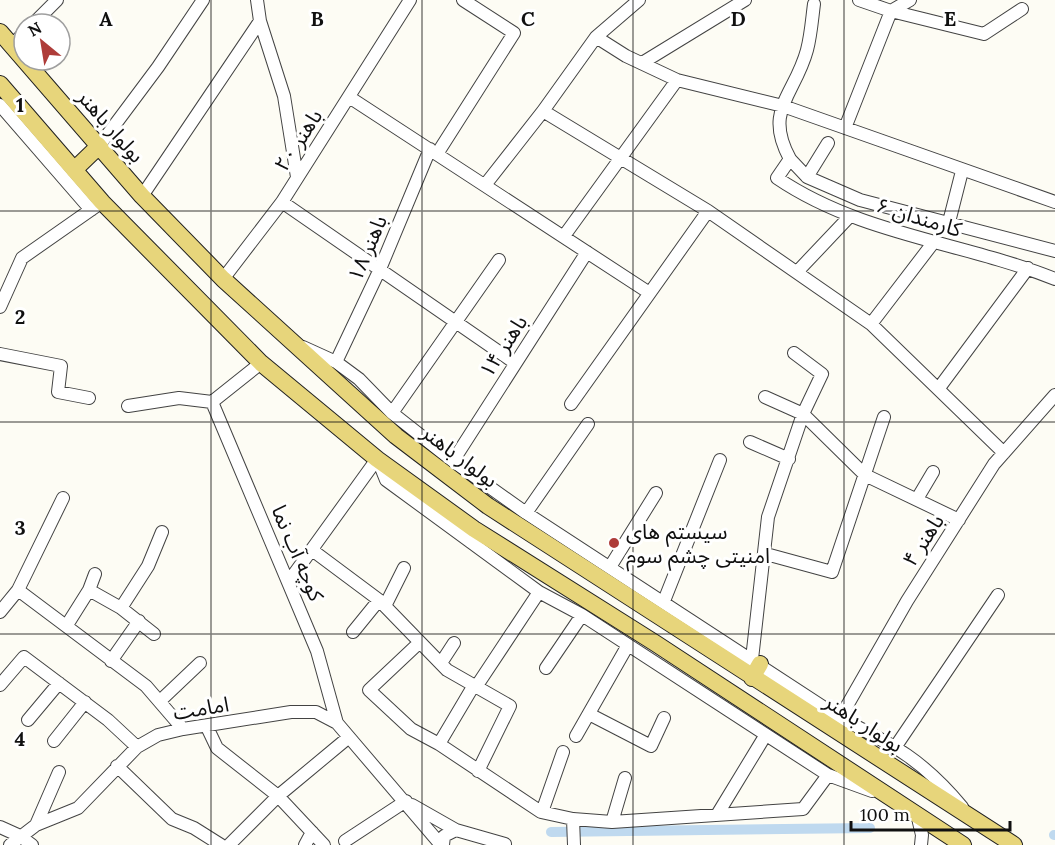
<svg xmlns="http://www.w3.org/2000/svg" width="1055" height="845" viewBox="0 0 1055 845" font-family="Lora,'Noto Sans Arabic',serif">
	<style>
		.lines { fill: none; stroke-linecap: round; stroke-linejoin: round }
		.canal { stroke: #bfd9ef; stroke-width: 10 }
		.minor-casing { stroke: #434343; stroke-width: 14 }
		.major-casing { stroke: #212121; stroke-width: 18 }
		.minor { stroke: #fff; stroke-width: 12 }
		.major { stroke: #e7d57b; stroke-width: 16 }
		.grid { fill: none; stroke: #101010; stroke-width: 1.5; stroke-opacity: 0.55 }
		.poi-dot { fill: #ae3c39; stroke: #fff; stroke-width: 2 }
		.labels { text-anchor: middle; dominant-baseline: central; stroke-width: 6; stroke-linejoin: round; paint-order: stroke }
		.street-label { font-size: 21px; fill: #101010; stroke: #fff }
		.poi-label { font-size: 21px; fill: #101010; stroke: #fff; text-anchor: start }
		.grid-label { font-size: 20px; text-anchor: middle; font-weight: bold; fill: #101010; stroke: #fff; stroke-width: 6; stroke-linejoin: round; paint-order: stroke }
	</style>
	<rect width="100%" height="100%" fill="#fdfcf4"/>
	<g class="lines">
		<path class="canal" d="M 551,832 L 870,828
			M 1054,835 L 1055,835"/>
		<g class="minor-casing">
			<path id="minor" d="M 257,0 L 260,21 L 284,96 L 297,177
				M 859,0 L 891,11 L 984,34 L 1022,9
				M 814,4 C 812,19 811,35 807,50 C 795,95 763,110 790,159 L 777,178 C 861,235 963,242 1055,279
				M 891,11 L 910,0
				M 33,24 L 57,0
				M 596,37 L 626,56 L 677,80 L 783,106 L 1055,202
				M 11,46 L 24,33
				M 642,63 L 745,0
				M 349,97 L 648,292
				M 0,105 L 91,210
				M 543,111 L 708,211 L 871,324 L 1004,453
				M 845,128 L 891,11
				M 99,146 L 158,67 L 203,0
				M 437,154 L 514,33 L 463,0
				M 790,159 L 807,177 L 860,200 L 1055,251
				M 807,177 L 828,143
				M 485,185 L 543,111 L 596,37 L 639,0
				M 142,196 L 260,21
				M 282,202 L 515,363
				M 949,222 L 962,171
				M 564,236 L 677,80
				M 797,272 L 850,216
				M 223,279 L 282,202 L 410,0
				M 0,307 L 22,258 L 102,202
				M 871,324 L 933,243
				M 303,347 L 336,362 L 359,379 L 392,413 L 453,461 L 526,513 L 840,718 C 894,745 923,760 962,807
				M 0,354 L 61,366 L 58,392 L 89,398
				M 336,362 L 380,269 L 430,149
				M 939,388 L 1028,268
				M 765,397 L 803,414 L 865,475 L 959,520
				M 212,402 L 317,651 L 337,723
				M 571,404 L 708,211
				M 128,406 L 179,398 L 212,402 L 261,363
				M 392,413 L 499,260
				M 750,442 L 789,459
				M 378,460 L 386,480 L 539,592 L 582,615 L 828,775 L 872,791
				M 453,461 L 587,252
				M 917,499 L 933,472
				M 526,513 L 588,424
				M 312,550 L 379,600 L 447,670 L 510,706 L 478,771
				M 766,554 L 832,572 L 884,417
				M 610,567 L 656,493
				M 289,581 L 377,459
				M 18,590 L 146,686 L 183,729
				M 89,590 L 121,608 L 154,634
				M 664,601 L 720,460
				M 385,606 L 404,568
				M 121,608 L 148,566 L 162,532
				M 0,612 L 18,590 L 63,498
				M 67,625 L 89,590 L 95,574
				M 353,632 L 379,600
				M 420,642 L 369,690 L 411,729 L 439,744 L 541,812 L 573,819 L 612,822 L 803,809 L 828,775
				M 752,659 L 768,517 L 803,414 L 822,374 L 794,353
				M 111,661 L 139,621
				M 441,663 L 454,643
				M 546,668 L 582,615
				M 0,685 L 24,657 L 108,720 L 137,747
				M 476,687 L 539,592
				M 161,700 L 200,663
				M 589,714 L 651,746 L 664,718
				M 840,718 L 907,601 L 994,464 L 1055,395
				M 28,720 L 59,683
				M 207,727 L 217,748 L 278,796 L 324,845
				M 576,736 L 628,645
				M 54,741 L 85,702
				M 439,744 L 474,685
				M 896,746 L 998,595
				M 117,766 L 172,819 L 194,828 L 221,845
				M 412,805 L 456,830
				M 542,812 L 563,752
				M 917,814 L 922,835 L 921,845
				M 717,815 L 765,736
				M 573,819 L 574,845
				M 612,822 L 625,778
				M 36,825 L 59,772
				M 0,827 L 20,836 L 32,845
				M 345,841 L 406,801
				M 10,845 L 36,825 L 78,808 L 137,747 L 158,735 L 183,729 L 291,712 L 316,712 L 337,723 L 441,845
				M 229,845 L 278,796 L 349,737
				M 305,845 L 312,832
				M 443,845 L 444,836 L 456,830 L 505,844"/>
		</g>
		<g class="major-casing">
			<path id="major" d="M 0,32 L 142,196 L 223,279 L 396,436 L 488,506 L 1014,845
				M 0,84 L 102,202 L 261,363 L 377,459 L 474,529 L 655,643 L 963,845
				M 74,170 L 99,146
				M 752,678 L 760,664"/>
		</g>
		<use href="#minor" class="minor"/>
		<use href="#major" class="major"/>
	</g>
	<path class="grid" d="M 211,0 L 211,845M 422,0 L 422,845M 633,0 L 633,845M 844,0 L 844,845M 0,211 L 1055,211M 0,422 L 1055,422M 0,634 L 1055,634"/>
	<circle class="poi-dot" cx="614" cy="543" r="6"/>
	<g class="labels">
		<g class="street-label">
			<text transform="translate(111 126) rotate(49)">بولوار باهنر</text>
			<text transform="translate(298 140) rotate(-57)">باهنر ۲۰</text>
			<text transform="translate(919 217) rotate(17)">کارمندان ۶</text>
			<text transform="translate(367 248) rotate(-67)">باهنر ۱۸</text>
			<text transform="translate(503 346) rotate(-57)">باهنر ۱۴</text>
			<text transform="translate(460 456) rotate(37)">بولوار باهنر</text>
			<text transform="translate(923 540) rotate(-57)">باهنر ۴</text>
			<text transform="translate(298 553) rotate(67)">کوچه آب نما</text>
			<text transform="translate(201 708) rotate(-9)">امامت</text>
			<text transform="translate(864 723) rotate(33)">بولوار باهنر</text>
		</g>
		<g class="poi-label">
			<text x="626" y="531">سیستم های<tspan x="626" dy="24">امنیتی چشم سوم</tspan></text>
		</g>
	</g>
	<g class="grid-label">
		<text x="106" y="26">A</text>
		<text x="317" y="26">B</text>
		<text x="528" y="26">C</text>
		<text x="738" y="26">D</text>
		<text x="950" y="26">E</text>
		<text x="20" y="112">1</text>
		<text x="20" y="324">2</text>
		<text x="20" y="535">3</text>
		<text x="20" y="746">4</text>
	</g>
	<g transform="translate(42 42) rotate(330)"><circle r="28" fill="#ffffff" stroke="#9f9f9f" stroke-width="1.5"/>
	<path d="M0-4.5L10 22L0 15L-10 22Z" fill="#ae3c39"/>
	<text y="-9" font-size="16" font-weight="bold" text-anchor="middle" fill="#101010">N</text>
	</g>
	<path d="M851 821v9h159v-9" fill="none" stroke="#101010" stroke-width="3"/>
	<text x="860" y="821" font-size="18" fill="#101010" stroke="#ffffff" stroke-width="4.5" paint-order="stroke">100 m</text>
</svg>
